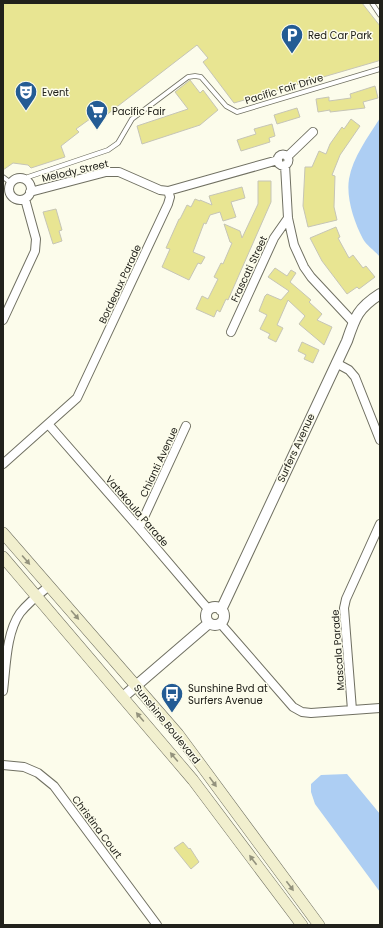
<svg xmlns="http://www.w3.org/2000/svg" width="383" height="928" viewBox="0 0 383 928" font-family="Poppins,sans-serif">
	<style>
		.water { fill: #adcef3 }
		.building { fill: #e8e592; stroke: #c6c5b6 }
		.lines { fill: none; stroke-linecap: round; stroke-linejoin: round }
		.service-casing { stroke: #707062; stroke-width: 5.5 }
		.minor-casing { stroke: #707062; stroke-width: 10 }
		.tertiary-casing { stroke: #707062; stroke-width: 12 }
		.secondary-casing { stroke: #707062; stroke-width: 12 }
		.service { stroke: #fff; stroke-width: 4 }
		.minor { stroke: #fff; stroke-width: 8 }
		.tertiary { stroke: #fff; stroke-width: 10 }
		.secondary { stroke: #f1efce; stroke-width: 11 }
		.oneway { fill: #93927d }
		.labels { text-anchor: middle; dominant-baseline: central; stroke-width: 3; stroke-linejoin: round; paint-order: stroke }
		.poi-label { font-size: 10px; fill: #21211b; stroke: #fcfceb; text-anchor: start }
		.street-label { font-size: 10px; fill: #21211b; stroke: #fcfceb }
	</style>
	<rect width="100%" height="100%" fill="#fcfceb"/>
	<path class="water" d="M 380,118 L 380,257 C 375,251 366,245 363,239 C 354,222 346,198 349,179 C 353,157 368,137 380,118 Z
		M 347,774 L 380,814 L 380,892 L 315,804 L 311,792 L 311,784 L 321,775 Z"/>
	<path class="building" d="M 3,3 L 362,3 L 380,26 L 380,60 L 378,61 L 234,103 L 203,62 L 208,58 L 197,45 L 105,116 L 101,111 L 76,129 L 79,132 L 61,146 L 65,157 L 31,168 L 28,165 L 13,163 L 3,170 Z
		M 190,80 L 200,93 L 203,90 L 218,110 L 200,125 L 142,144 L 137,126 L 188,109 L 175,92 Z
		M 375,86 L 378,98 L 363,102 L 365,108 L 330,112 L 330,110 L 318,112 L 316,99 L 329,97 L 329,101 L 351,98 L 350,94 Z
		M 297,108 L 300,117 L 277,124 L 274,115 Z
		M 351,119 L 360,126 L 340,155 L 332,175 L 335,176 L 334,207 L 337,220 L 308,227 L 303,206 L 305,167 L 312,167 L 319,151 L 326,154 L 330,144 L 342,127 L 344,129 Z
		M 272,124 L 275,136 L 269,138 L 270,142 L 241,151 L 237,140 L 256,134 L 254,129 Z
		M 258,181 L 271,181 L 271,202 L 228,300 L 226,299 L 220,312 L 217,310 L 214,317 L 196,309 L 202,296 L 208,299 L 218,279 L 214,277 L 221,263 L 223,264 L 232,243 L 230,242 L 224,224 L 240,231 L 242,238 L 258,204 Z
		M 242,187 L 245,198 L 231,202 L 236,217 L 223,221 L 220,212 L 210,215 L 206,224 L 204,223 L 193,252 L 205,257 L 201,264 L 198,263 L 189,280 L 162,267 L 170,249 L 166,248 L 179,219 L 180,219 L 187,205 L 191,207 L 195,199 L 200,201 L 200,200 L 212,205 L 209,196 Z
		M 56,209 L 62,230 L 59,231 L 62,241 L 53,244 L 43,212 Z
		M 336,227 L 340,237 L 338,238 L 349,258 L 353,255 L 363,268 L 366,266 L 375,277 L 359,289 L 357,287 L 347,294 L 322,261 L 310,238 Z
		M 275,268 L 287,276 L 291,270 L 296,273 L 290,282 L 311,300 L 309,302 L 322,314 L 317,320 L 332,327 L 324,345 L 299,324 L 305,316 L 288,300 L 277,325 L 283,328 L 276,342 L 268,338 L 270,334 L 260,329 L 267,315 L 259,311 L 265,296 L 267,294 L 281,300 L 289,291 L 268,277 Z
		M 302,342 L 319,350 L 313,363 L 304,359 L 306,355 L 298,351 Z
		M 183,842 L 189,849 L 190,848 L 199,862 L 191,869 L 174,848 Z"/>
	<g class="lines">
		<g class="service-casing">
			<path id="service" d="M 372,3 L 380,15
				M 3,177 L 11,183
				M 26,180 L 28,177 L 108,150 L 118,143 L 132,119 L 188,77 L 195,76 L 201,77 L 226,106 L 237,112 L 380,69"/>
		</g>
		<g class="minor-casing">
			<path id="minor" d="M277.5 160a5.5 5.5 0 1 1 11 0a5.5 5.5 0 1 1-11 0Z
				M 288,156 L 313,132
				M 285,165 L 288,218 L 294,245 L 304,267 L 311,277 L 353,322
				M9 189a11 11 0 1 1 22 0a11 11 0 1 1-22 0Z
				M 30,192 L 106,172 L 119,172 L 160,190 L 168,191 L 278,160
				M 3,320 L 35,251 L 36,239 L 25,199
				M 231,332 L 274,238 L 288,218
				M 336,363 L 349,370 L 355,377 L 380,440
				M 49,425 L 139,528 L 202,602 L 209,610
				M 3,464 L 77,398 L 168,204 L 170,197 L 168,191
				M 139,528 L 186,426
				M 220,623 L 293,707 L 302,712 L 311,713 L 380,708
				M 3,691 C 6,667 6,633 20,613 C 28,603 39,594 49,586
				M 352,710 L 344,608 L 346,599 L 380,524
				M 3,765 L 24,767 L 38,773 L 54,786 L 157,925"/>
		</g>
		<g class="tertiary-casing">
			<path id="tertiary" d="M206 616a9 9 0 1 1 18 0a9 9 0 1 1-18 0Z
				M 221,610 L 347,341 C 355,317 358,308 380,294
				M 123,697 L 209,623"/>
		</g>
		<g class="secondary-casing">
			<path id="secondary" d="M 3,533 L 178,734 L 319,925
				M 3,557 L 193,780 L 302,925"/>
		</g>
		<use href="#service" class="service"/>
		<use href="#minor" class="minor"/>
		<use href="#tertiary" class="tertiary"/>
		<use href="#secondary" class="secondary"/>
	</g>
	<defs><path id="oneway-solid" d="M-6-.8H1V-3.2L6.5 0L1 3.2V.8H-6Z"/></defs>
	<g class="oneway">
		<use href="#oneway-solid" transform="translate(26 560) rotate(49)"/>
		<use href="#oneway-solid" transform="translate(75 615) rotate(49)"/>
		<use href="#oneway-solid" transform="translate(140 717) rotate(-130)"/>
		<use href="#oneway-solid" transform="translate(174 757) rotate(-130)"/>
		<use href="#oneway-solid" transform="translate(213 782) rotate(54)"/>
		<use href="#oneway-solid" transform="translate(253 860) rotate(-127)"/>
		<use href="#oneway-solid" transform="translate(290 886) rotate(53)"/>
	</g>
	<defs>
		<g id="parking-pin" transform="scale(1.15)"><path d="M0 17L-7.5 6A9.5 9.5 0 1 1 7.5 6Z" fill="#245c94" stroke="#fcfceb"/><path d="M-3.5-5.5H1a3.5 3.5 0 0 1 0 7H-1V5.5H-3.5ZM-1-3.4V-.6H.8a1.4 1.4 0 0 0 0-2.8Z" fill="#fff"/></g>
		<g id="theatre-pin" transform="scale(1.15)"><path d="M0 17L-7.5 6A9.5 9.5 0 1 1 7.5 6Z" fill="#245c94" stroke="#fcfceb"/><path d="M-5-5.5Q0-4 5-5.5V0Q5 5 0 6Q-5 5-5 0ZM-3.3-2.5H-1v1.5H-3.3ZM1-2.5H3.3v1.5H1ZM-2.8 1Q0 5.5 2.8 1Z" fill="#fff"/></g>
		<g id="supermarket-pin" transform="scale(1.15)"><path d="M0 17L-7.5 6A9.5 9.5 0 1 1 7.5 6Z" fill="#245c94" stroke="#fcfceb"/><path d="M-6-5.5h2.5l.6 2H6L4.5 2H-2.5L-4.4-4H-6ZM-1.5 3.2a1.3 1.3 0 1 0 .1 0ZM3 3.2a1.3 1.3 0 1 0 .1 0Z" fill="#fff"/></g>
		<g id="bus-pin" transform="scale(1.15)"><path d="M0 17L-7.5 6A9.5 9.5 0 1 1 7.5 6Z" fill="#245c94" stroke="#fcfceb"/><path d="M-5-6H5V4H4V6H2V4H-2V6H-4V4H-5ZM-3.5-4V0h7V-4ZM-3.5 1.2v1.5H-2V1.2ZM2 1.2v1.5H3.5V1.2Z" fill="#fff"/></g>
	</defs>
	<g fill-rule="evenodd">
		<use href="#parking-pin" x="292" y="35"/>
		<use href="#theatre-pin" x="26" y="92"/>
		<use href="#supermarket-pin" x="97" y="111"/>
		<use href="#bus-pin" x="172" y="694"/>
	</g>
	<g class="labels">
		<g class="poi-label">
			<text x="308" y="35">Red Car Park</text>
			<text x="42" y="92">Event</text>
			<text x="112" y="111">Pacific Fair</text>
			<text x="188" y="688">Sunshine Bvd at<tspan x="188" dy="12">Surfers Avenue</tspan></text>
		</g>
		<g class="street-label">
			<text transform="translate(284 89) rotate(-17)">Pacific Fair Drive</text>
			<text transform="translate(75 171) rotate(-13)">Melody Street</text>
			<text transform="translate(249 269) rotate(-65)">Frascati Street</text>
			<text transform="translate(120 284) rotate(-65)">Bordeaux Parade</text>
			<text transform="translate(296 448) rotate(-65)">Surfers Avenue</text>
			<text transform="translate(159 462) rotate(-65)">Chianti Avenue</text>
			<text transform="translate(137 511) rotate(49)">Vatakoula Parade</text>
			<text transform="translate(338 650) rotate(-94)">Mascala Parade</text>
			<text transform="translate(167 724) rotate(51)">Sunshine Boulevard</text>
			<text transform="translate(97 827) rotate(53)">Christina Court</text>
		</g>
	</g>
	<rect width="383" height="928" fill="none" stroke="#21211b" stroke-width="8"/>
</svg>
